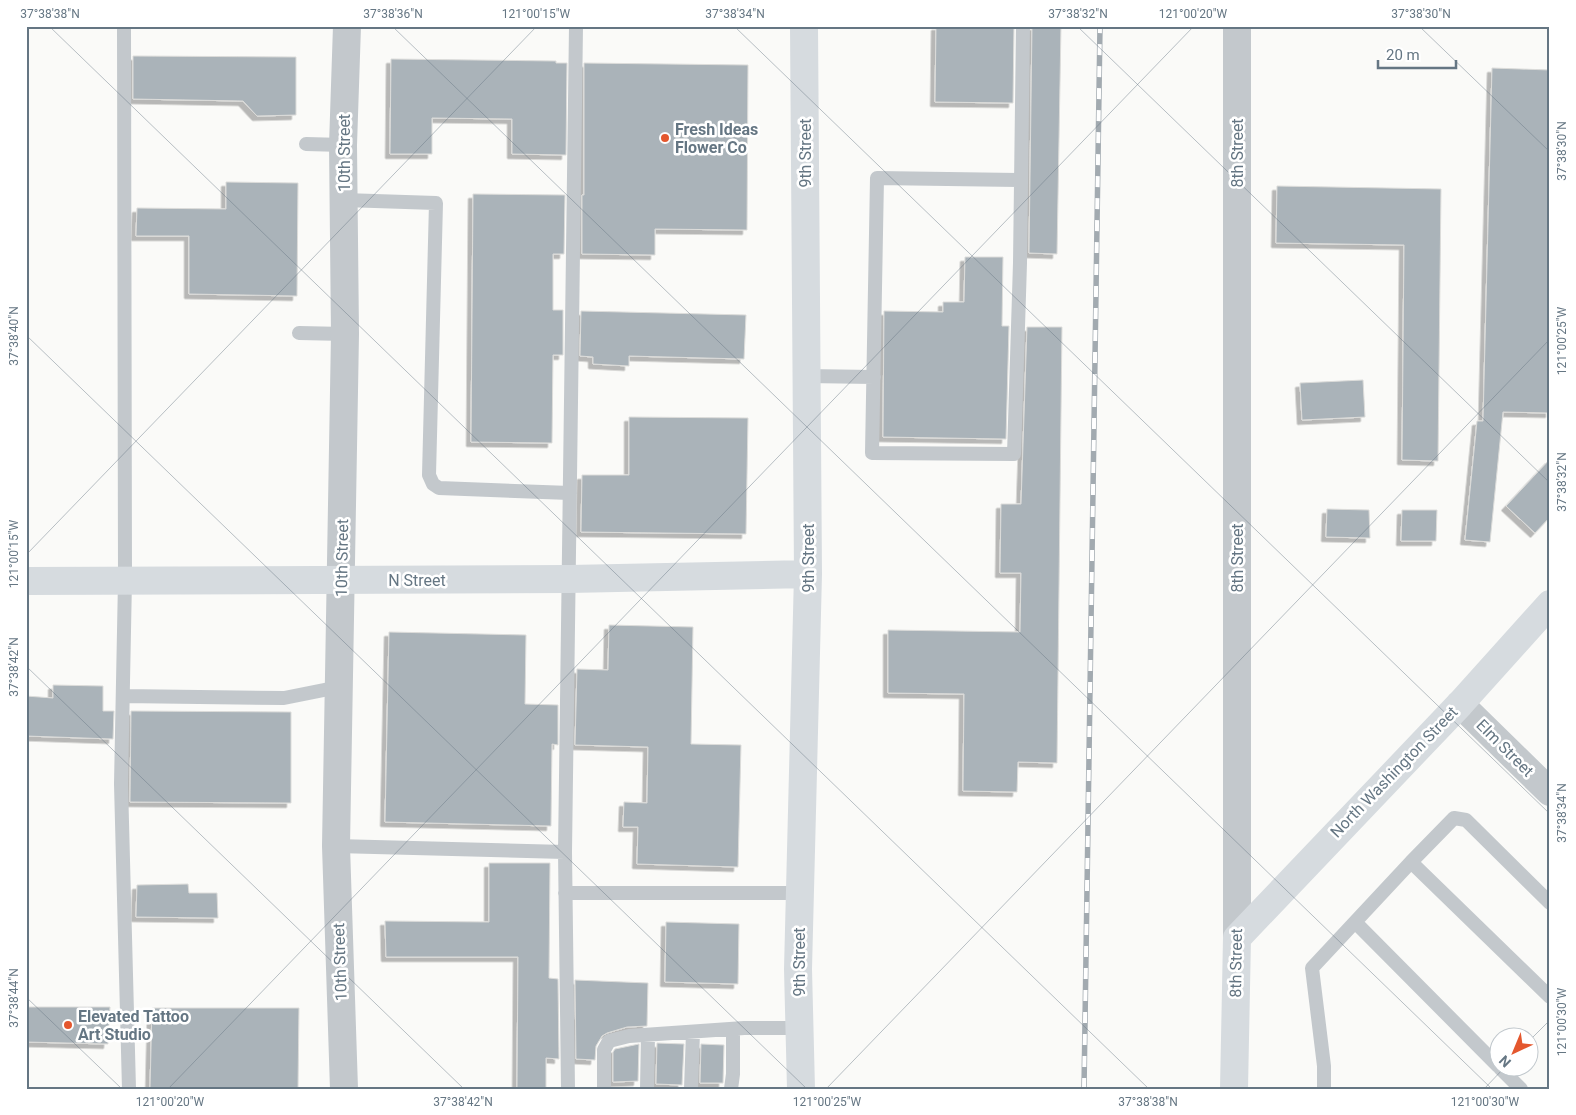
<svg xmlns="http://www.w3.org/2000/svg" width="1576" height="1115" viewBox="0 0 1576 1115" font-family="Roboto,sans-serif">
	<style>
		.building { fill: #aab3b9; stroke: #dcdcda; filter: url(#shadow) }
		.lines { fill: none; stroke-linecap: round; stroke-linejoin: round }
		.lane { stroke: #c3c8cc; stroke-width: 14 }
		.street { stroke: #c3c8cc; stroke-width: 28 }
		.secondary { stroke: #d6dbdf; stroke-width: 28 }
		.rail-casing { stroke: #a2aab0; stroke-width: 5.5 }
		.rail { stroke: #fff; stroke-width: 4; stroke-dasharray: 11; stroke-linecap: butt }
		.ticks { fill: none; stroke: #657683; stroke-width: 1; stroke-opacity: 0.45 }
		.poi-dot { fill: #e4572e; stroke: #fff; stroke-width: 2 }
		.labels { text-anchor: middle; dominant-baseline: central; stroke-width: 5; stroke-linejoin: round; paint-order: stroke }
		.poi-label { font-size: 16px; font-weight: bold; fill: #657683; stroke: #fff; text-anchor: start }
		.street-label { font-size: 16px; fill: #657683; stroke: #fff }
		.neatline { fill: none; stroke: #657683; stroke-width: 2 }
		.ticks-label { font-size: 12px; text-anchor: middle; fill: #657683 }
	</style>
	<defs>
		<filter id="shadow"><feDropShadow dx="-4.5" dy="4.5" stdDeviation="0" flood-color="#0004"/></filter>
	</defs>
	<rect width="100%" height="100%" fill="#fafaf8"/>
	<path class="building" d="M 936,26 L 1014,26 L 1013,103 L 935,102 Z
		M 1032,26 L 1061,26 L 1057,254 L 1029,253 Z
		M 133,56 L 296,57 L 296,115 L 257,116 L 243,101 L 133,99 Z
		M 391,59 L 556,61 L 556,63 L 567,63 L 566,155 L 512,154 L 512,119 L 432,118 L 432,154 L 390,154 Z
		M 584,63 L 748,65 L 747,230 L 655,229 L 655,255 L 582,254 L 582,195 L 584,195 Z
		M 1492,68 L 1550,70 L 1550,413 L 1503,412 L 1490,542 L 1465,540 L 1477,421 L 1483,421 Z
		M 226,182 L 298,183 L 297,296 L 189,294 L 189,236 L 136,236 L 137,208 L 226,209 Z
		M 1277,186 L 1441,189 L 1438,461 L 1402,460 L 1404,245 L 1276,243 Z
		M 473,194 L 565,195 L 564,254 L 553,254 L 553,310 L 563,310 L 563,355 L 553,355 L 552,443 L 471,442 Z
		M 965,257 L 1003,257 L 1002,326 L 1009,326 L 1006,439 L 883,437 L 884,311 L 943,312 L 943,302 L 964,302 Z
		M 581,311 L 746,315 L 744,359 L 629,356 L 629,366 L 593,364 L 593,357 L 580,356 Z
		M 1027,327 L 1062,327 L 1057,763 L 1018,762 L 1017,792 L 963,791 L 964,694 L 888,693 L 888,630 L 1020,632 L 1021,573 L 1000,573 L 1001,504 L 1021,504 Z
		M 1363,380 L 1365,417 L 1302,420 L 1300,383 Z
		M 629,417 L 748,418 L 746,534 L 581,532 L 582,475 L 629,475 Z
		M 1550,459 L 1550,517 L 1535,533 L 1506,506 Z
		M 1327,509 L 1369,510 L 1370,538 L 1326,537 Z
		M 1402,510 L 1437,510 L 1436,541 L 1401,541 Z
		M 609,625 L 693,627 L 691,744 L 741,745 L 738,867 L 637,864 L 638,827 L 623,827 L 624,802 L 647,803 L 648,747 L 575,745 L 577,669 L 608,670 Z
		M 389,632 L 526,635 L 525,704 L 558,705 L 558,745 L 552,744 L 551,826 L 385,822 Z
		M 53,685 L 103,686 L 103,711 L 114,711 L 113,739 L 26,736 L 26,696 L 53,698 Z
		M 131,711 L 291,712 L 291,803 L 130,802 Z
		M 489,863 L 550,863 L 549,978 L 558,979 L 559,1059 L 546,1058 L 546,1089 L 517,1089 L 518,957 L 386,957 L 385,921 L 489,922 Z
		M 188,884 L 189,893 L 217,893 L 218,918 L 136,917 L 137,885 Z
		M 666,922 L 739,924 L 738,984 L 665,982 Z
		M 575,980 L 648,983 L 647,1026 L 627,1027 L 607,1033 L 602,1036 L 596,1046 L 595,1060 L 576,1059 Z
		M 26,1007 L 110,1007 L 108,1044 L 26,1042 Z
		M 152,1008 L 299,1008 L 298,1089 L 150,1089 Z
		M 657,1043 L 684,1044 L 682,1085 L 656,1084 Z
		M 639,1044 L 638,1081 L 613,1082 L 613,1052 L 615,1049 Z
		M 701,1044 L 724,1045 L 723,1083 L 700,1083 Z"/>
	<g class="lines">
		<path class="lane" d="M 124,26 L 125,580 L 121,784 L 129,1089
			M 306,144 L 343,145
			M 1021,180 L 877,178 L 872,453 L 1014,454 L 1020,263 L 1023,26
			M 344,200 L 436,203 L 429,475 L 433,484 L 439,488 L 570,493
			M 299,333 L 345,334
			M 806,376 L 874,377
			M 123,696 L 284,698 L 339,687
			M 336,846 L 565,852
			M 1411,862 L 1454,818 L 1466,820 L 1550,903
			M 565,893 L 800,893
			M 1355,922 L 1411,862 L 1550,997
			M 1500,1068 L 1521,1089
			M 568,1089 L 565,852 L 576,26
			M 604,1089 L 604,1050 L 609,1041 L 629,1036 L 744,1028 L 799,1028
			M 647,1089 L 648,1035
			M 691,1089 L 693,1032
			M 731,1089 L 733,1074 L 733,1029
			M 1324,1089 L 1324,1066 L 1312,968 L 1355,922 L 1498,1066"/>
		<path class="street" d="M 1237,26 L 1237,938
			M 1460,704 L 1550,792
			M 344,1089 L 336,846 L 345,334 L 343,145 L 347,26"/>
		<path class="secondary" d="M 26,581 L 569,579 L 808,574
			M 801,1089 L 798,969 L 808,574 L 804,26
			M 1234,1089 L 1237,938 L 1460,704 L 1550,604"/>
		<g class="rail-casing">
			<path id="rail" d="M 1084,1089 L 1100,26"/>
		</g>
		<use href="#rail" class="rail"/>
	</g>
	<path class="ticks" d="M 49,26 L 1149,1089M 392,26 L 1492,1089M 734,26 L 1550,814M 1077,26 L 1550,483M 1419,26 L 1550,152M 26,335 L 807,1089M 26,555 L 537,26M 26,666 L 464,1089M 26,997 L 122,1089M 1528,1042 L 1550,1020M 168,1089 L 1194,26M 826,1089 L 1550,339M 1484,1089 L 1504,1068"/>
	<g class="poi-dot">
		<circle cx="665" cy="138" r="5"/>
		<circle cx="68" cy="1025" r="5"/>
	</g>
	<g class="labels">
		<g class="poi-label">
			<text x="675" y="129">Fresh Ideas<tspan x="675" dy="18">Flower Co</tspan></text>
			<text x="78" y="1016">Elevated Tattoo<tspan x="78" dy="18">Art Studio</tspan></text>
		</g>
		<g class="street-label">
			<text transform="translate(344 153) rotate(-90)">10th Street</text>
			<text transform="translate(805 153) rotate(-90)">9th Street</text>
			<text transform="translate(1237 153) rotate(-90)">8th Street</text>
			<text transform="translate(342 558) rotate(-89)">10th Street</text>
			<text transform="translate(808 558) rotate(-90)">9th Street</text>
			<text transform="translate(1237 558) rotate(-90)">8th Street</text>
			<text x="417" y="580">N Street</text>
			<text transform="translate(1505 748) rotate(45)">Elm Street</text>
			<text transform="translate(1394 772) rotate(-46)">North Washington Street</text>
			<text transform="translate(340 962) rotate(-92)">10th Street</text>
			<text transform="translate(799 962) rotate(-90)">9th Street</text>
			<text transform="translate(1236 963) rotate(-89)">8th Street</text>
		</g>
	</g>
	<rect width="1576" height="1115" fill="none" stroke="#ffffff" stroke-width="55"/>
	<g transform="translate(1514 1052) rotate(224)"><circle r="24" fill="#ffffff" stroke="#c1c8cd"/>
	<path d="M0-4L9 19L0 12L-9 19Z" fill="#e4572e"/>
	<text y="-8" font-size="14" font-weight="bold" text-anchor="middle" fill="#657683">N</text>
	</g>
	<path d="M1378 60v8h78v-8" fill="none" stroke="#657683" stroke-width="2.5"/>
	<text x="1386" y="60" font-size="15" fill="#657683" stroke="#ffffff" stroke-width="4" paint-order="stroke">20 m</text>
	<rect x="28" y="28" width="1520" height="1060" class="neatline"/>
	<g class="ticks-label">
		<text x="50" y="18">37°38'38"N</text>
		<text x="393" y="18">37°38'36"N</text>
		<text x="536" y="18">121°00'15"W</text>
		<text x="735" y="18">37°38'34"N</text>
		<text x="1078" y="18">37°38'32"N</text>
		<text x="1193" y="18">121°00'20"W</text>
		<text x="1421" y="18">37°38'30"N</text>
		<text transform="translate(1562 151) rotate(-90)" y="4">37°38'30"N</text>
		<text transform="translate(14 336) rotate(-90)" y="4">37°38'40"N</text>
		<text transform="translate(1562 341) rotate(-90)" y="4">121°00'25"W</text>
		<text transform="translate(1562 482) rotate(-90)" y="4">37°38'32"N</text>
		<text transform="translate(14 554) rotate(-90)" y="4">121°00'15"W</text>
		<text transform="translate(14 667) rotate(-90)" y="4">37°38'42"N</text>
		<text transform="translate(1562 813) rotate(-90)" y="4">37°38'34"N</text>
		<text transform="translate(14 998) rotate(-90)" y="4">37°38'44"N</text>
		<text transform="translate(1562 1022) rotate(-90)" y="4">121°00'30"W</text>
		<text x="170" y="1106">121°00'20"W</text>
		<text x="463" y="1106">37°38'42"N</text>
		<text x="827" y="1106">121°00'25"W</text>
		<text x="1148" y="1106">37°38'38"N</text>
		<text x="1485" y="1106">121°00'30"W</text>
	</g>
</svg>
